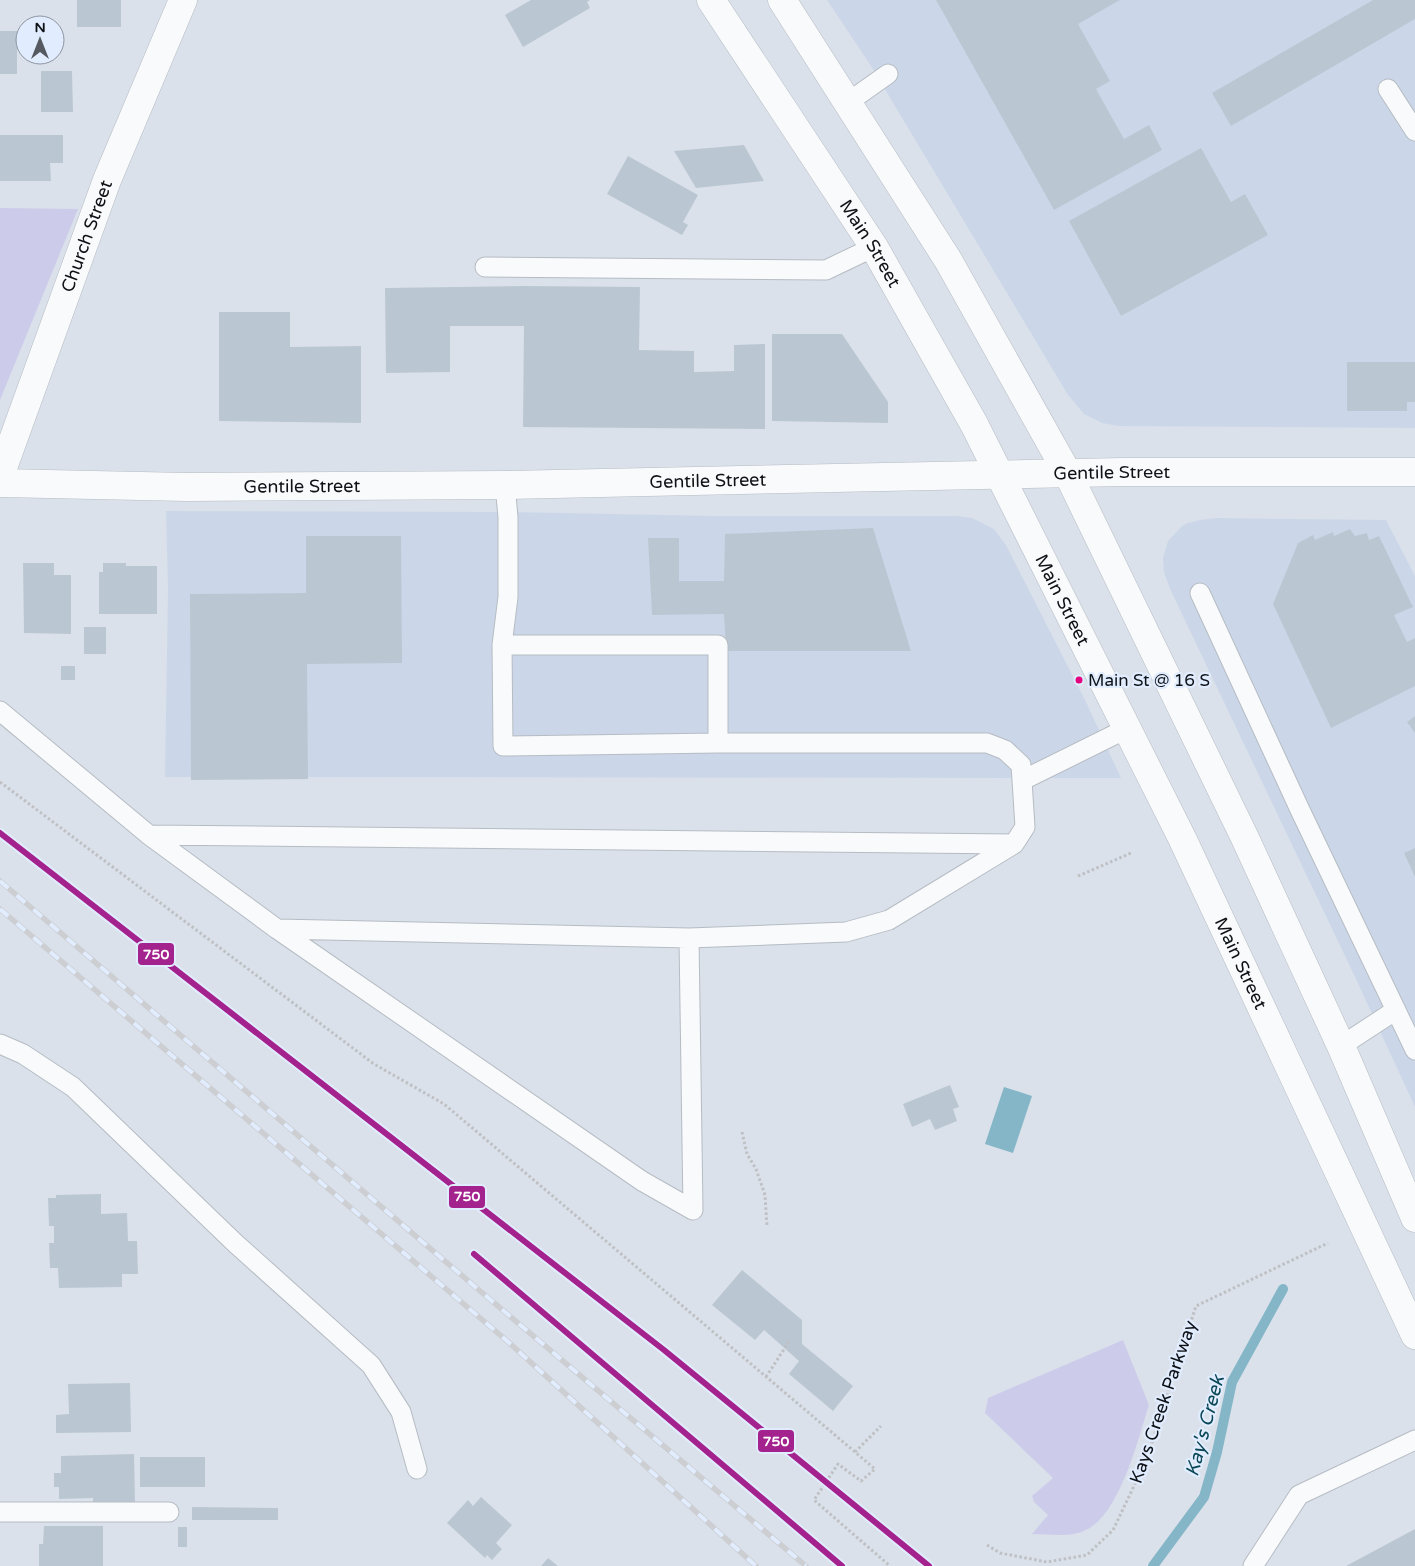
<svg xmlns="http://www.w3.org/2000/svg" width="1415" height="1566" viewBox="0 0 1415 1566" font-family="'Varela Round',sans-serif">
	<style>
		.built { fill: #cbd7e8 }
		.green { fill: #ccccea }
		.water { fill: #84b6c7 }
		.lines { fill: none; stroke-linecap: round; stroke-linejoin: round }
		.stream { stroke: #84b6c7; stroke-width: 10 }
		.building { fill: #bac7d2 }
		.service-casing { stroke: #b6bcc3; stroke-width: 21 }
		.minor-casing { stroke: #b6bcc3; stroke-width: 29 }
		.secondary-casing { stroke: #b6bcc3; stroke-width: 29 }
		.path { stroke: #bfc0c3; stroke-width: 3; stroke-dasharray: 2.5 2.5; stroke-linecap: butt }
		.service { stroke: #f9fafc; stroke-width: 19 }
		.minor { stroke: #f9fafc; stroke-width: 28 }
		.secondary { stroke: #f9fafc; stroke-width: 28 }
		.rail-casing { stroke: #ccced2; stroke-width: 5.5 }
		.rail { stroke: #e1edfe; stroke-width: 4; stroke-dasharray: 11; stroke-linecap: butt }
		.rail-1-casing { stroke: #e1edfe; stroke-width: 10 }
		.rail-1 { stroke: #a4228e; stroke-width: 6 }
		.bus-dot { fill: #e5007d; stroke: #e1edfe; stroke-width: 2 }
		.labels { text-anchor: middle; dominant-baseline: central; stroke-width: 4.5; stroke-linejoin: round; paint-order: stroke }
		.bus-label { font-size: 17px; fill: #0e1217; stroke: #e1edfe; text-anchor: start }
		.street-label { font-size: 18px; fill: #0e1217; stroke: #e1edfe }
		.water-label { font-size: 19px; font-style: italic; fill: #0a4756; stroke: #e1edfe }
		.line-badge { stroke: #e1edfe; stroke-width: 2 }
		.badge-label { font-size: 14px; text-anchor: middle; font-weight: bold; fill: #fff }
	</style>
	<rect width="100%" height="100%" fill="#dae1eb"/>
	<path class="built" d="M 827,0 L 1415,0 L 1415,428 L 1119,426 L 1102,423 L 1084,414 L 1068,395 L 871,66 Z
		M 166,511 L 513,512 L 713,516 L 957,516 L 972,518 L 994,529 L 1006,545 L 1086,702 L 1121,778 L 165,777 L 168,590 Z
		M 1217,518 L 1386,520 L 1415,576 L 1415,1107 L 1356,979 L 1170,589 L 1164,572 L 1163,558 L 1168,541 L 1182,526 L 1188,523 L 1200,520 Z"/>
	<path class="green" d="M 0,208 L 78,209 L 0,400 Z
		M 1123,1340 L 1149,1405 C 1138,1439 1120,1514 1086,1530 C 1070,1538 1049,1534 1032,1534 L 1048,1515 L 1034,1502 L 1032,1496 L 1053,1478 L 985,1413 L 988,1398 Z"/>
	<path class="water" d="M 1004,1087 L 1032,1096 L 1013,1153 L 985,1144 Z"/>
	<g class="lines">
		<path class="stream" d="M 1153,1566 L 1204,1497 L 1217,1452 L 1232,1382 L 1283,1289"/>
	</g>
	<path class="building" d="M 77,0 L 121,0 L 121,27 L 77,27 Z
		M 531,0 L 590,0 L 587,2 L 590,8 L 523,47 L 505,15 Z
		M 936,0 L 1120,0 L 1078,24 L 1110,81 L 1096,89 L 1124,139 L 1149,125 L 1162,150 L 1054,210 Z
		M 1373,0 L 1415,0 L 1415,19 L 1231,126 L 1212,93 Z
		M 0,31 L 17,31 L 17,74 L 0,74 Z
		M 41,71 L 72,71 L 73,112 L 41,112 Z
		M 0,135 L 63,135 L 63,163 L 50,163 L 51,181 L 0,181 Z
		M 744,145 L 764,181 L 696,188 L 674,151 Z
		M 1201,148 L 1231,202 L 1245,194 L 1268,235 L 1121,316 L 1069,221 Z
		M 628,156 L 698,195 L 683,222 L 688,225 L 682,235 L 607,194 Z
		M 524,286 L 640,287 L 639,350 L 694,351 L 694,372 L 734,371 L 734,345 L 765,344 L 765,429 L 523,427 L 524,326 L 450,326 L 450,372 L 386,373 L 385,288 Z
		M 219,312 L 290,312 L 290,347 L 361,346 L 361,423 L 219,421 Z
		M 772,334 L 842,334 L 888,402 L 888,423 L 772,421 Z
		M 1347,362 L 1415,362 L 1415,402 L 1407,402 L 1407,411 L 1347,411 Z
		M 873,528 L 911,651 L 726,651 L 724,614 L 652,615 L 648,538 L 679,538 L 679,581 L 724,581 L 725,534 Z
		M 1350,529 L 1355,536 L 1367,533 L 1369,540 L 1379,536 L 1413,607 L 1394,615 L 1407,642 L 1415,638 L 1415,686 L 1331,728 L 1273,604 L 1298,543 L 1313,535 L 1315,540 L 1333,532 L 1334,536 Z
		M 306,536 L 401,536 L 402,663 L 307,664 L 308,779 L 191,780 L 190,594 L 306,593 Z
		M 23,563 L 54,563 L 54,575 L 71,575 L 71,634 L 24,633 Z
		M 103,563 L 126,563 L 126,566 L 157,566 L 157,614 L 99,614 L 99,572 L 103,572 Z
		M 84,627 L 106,627 L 106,654 L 84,654 Z
		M 61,666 L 75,666 L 75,680 L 61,680 Z
		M 1415,716 L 1415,733 L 1407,722 Z
		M 1415,848 L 1415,877 L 1404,853 Z
		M 950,1085 L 959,1107 L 953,1109 L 957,1121 L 935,1130 L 930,1119 L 912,1127 L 903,1104 Z
		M 101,1194 L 101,1214 L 127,1213 L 128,1241 L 137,1241 L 138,1274 L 122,1274 L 122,1287 L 59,1288 L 58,1268 L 50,1268 L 49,1243 L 54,1243 L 54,1226 L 49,1226 L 48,1198 L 56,1198 L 56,1195 Z
		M 742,1270 L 802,1320 L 802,1344 L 853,1386 L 833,1411 L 789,1374 L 799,1361 L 764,1330 L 755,1340 L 712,1305 Z
		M 130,1383 L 131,1432 L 56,1433 L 56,1415 L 69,1414 L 68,1384 Z
		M 134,1454 L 135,1503 L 93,1503 L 93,1498 L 59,1499 L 59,1487 L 54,1487 L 54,1473 L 61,1473 L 61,1456 Z
		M 140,1457 L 205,1457 L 205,1487 L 140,1487 Z
		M 481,1497 L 512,1525 L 496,1543 L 502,1549 L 492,1560 L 487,1555 L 485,1558 L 447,1523 L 468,1500 L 473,1506 Z
		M 192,1507 L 278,1508 L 278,1520 L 192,1520 Z
		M 44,1526 L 103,1526 L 103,1566 L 39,1566 L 39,1544 L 43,1544 Z
		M 178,1527 L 187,1527 L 187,1547 L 178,1547 Z
		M 1415,1529 L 1415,1566 L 1346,1566 Z
		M 548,1558 L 558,1566 L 541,1566 Z"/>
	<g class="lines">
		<g class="service-casing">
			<path id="service" d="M 1388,89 L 1415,131
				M 847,103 L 888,74
				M 485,267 L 826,270 L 874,247
				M 1200,593 L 1300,810 L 1415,1050
				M 502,645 L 718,645 L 718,743
				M 0,711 L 149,835 L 277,929 L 642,1181 L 693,1210 L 689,938
				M 1023,780 L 1128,728
				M 149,835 L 1014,844
				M 277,929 L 689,938 L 846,932 L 889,920 L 1014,844 L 1025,827 L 1021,765 L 1005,750 L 987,743 L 718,743 L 503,746 L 502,645 L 508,597 L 508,517 L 505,485
				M 0,1044 L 23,1054 L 73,1087 L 235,1243 L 371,1365 L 401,1412 L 417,1469
				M 1341,1046 L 1396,1010
				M 0,1512 L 169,1512
				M 1253,1566 L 1299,1495 L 1415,1440"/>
		</g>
		<g class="minor-casing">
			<g id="minor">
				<path id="s1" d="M 0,476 L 107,180 L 183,0"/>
			</g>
		</g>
		<g class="secondary-casing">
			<g id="secondary">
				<path id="s2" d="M 711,0 L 874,247 L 974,424 L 1182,838 L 1415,1335"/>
				<path d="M 782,0 L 948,260 L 1068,474 L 1244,836 L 1341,1046 L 1415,1218"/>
				<path id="s3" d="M 0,483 L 187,487 L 505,485 L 1123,472 L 1415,472"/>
			</g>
		</g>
		<path class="path" d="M 0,782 L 374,1064 L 444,1104 L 855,1452 L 875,1469 L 861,1481 L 838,1464 L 814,1500 L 890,1566
			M 1078,876 L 1131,853
			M 742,1132 L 747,1154 L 756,1169 L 765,1195 L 767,1226
			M 766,1377 L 790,1340
			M 855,1452 L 881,1426
			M 987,1545 L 1000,1553 L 1047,1562 L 1087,1555 L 1113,1530 L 1146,1461 L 1196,1306 L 1328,1243"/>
		<use href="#service" class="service"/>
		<use href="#minor" class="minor"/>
		<use href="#secondary" class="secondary"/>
		<g class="rail-casing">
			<path id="rail" d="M 0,881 L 473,1285 L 806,1566
				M 0,909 L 506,1340 L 756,1566"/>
		</g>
		<use href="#rail" class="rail"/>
		<g class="rail-1-casing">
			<path id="rail-1" d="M 0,833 L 664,1350 L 929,1566
				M 474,1254 L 842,1566"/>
		</g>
		<use href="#rail-1" class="rail-1"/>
	</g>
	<circle class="bus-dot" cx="1079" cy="680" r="4.5"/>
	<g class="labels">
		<g class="bus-label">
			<text x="1088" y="680">Main St @ 16 S</text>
		</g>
		<g class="street-label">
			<text stroke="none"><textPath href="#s1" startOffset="255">Church Street</textPath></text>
			<text stroke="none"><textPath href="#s2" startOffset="291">Main Street</textPath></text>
			<text stroke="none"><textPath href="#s3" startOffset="1112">Gentile Street</textPath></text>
			<text stroke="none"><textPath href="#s3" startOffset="708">Gentile Street</textPath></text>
			<text stroke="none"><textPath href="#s3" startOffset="302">Gentile Street</textPath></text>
			<text stroke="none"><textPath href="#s2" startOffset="696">Main Street</textPath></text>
			<text stroke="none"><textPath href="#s2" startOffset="1101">Main Street</textPath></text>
			<text transform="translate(1163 1402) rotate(-71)">Kays Creek Parkway</text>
		</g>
		<g class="water-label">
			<text transform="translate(1205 1426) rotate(-75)">Kay's Creek</text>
		</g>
	</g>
	<g class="line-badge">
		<rect x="137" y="942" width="38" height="24" rx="5" fill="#a4228e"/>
		<rect x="448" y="1185" width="38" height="24" rx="5" fill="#a4228e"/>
		<rect x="757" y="1429" width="38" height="24" rx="5" fill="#a4228e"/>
	</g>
	<g class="badge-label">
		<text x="156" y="959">750</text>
		<text x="467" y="1201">750</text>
		<text x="776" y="1446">750</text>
	</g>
	<g transform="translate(40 40)"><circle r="24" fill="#e1edfe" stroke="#8d95a2"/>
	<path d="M0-4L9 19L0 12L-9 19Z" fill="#555a61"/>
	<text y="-8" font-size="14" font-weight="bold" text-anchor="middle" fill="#0e1217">N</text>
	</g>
</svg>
